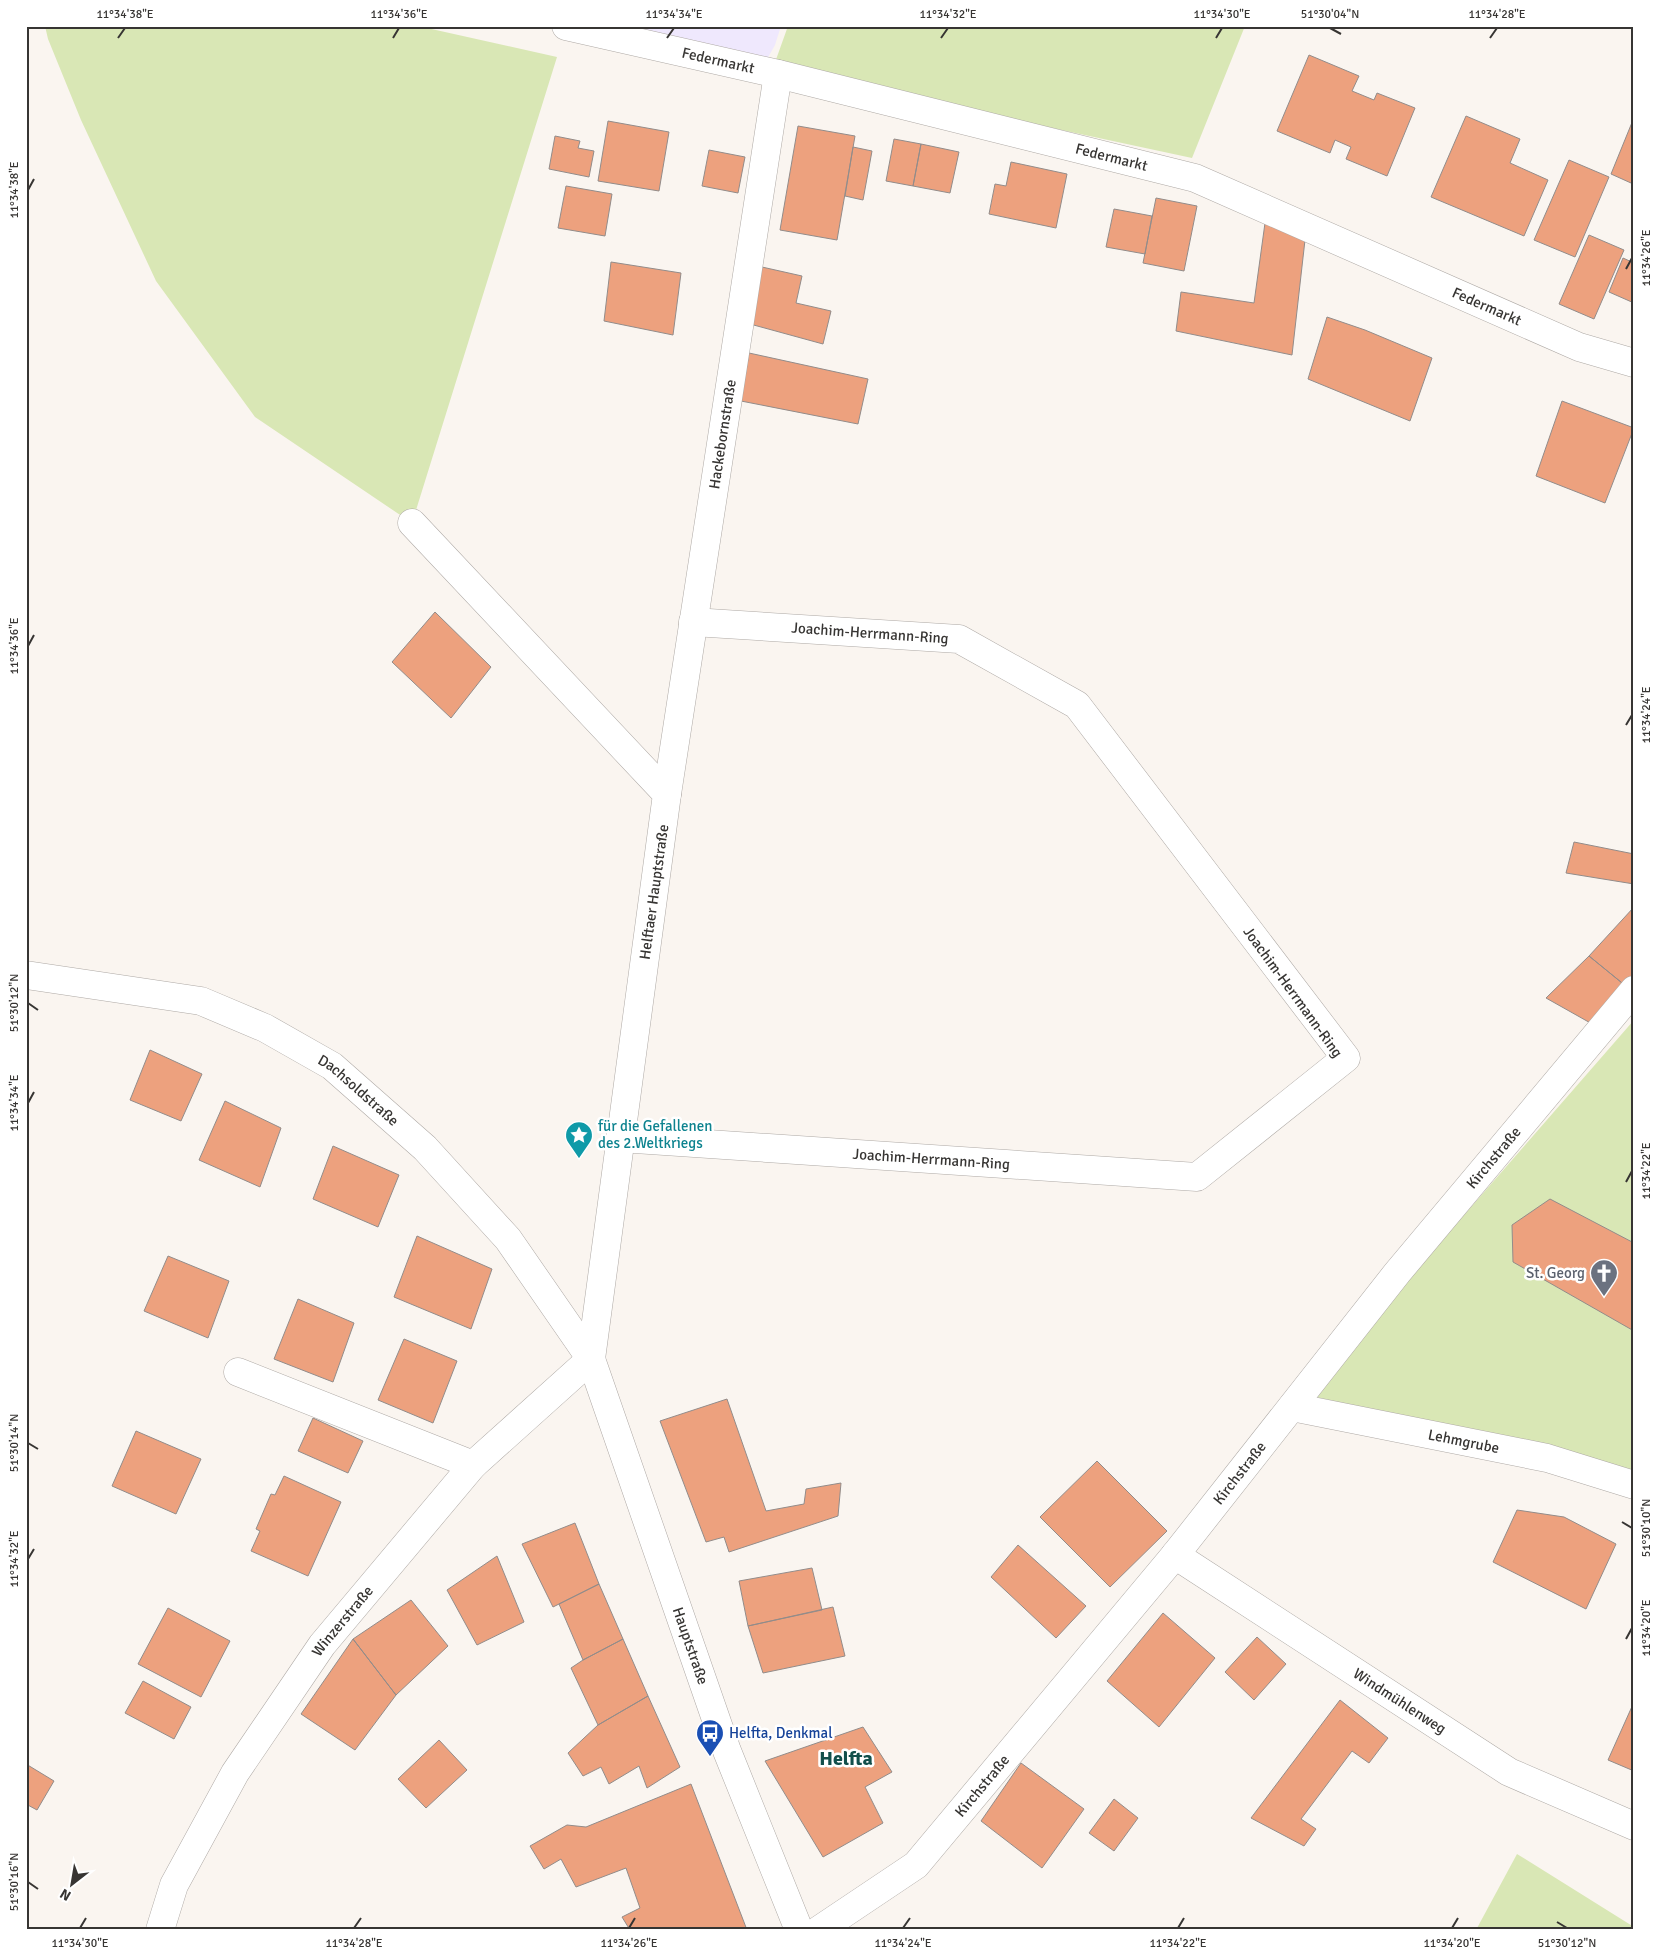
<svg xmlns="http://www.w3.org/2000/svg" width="1660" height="1956" viewBox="0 0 1660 1956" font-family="Signika,sans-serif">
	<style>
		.industrial { fill: #efe8fd }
		.green { fill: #d9e7b5 }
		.building { fill: #eda17e; stroke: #928c8a }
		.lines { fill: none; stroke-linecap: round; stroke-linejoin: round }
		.minor-casing { stroke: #aea9a5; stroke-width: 29 }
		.minor { stroke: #fff; stroke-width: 28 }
		.ticks { fill: none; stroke: #373533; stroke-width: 2 }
		.labels { text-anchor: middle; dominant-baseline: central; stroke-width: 5; stroke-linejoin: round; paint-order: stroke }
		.street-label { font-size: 15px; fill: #373533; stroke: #fff }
		.culture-label { font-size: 15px; fill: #0d838f; stroke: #fff; text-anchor: start }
		.worship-label { font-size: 15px; fill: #5b616d; stroke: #fff; text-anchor: end }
		.transit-label { font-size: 15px; fill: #164399; stroke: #fff; text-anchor: start }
		.district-label { font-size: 20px; font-weight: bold; fill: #124f4b; stroke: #fff }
		.neatline { fill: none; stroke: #373533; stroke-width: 2 }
		.ticks-label { font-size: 12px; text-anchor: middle; fill: #373533 }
	</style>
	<rect width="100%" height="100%" fill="#faf5f0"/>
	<path class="industrial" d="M 566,26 L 781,26 L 775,45 L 762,68 Z"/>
	<path class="green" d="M 45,26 L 418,26 L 557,57 L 412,523 L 255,417 L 156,281 L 81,120 L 48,39 Z
		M 788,26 L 1245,26 L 1192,158 L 773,68 Z
		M 1634,1020 L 1634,1473 L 1556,1452 L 1311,1396 L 1403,1285 Z
		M 1517,1854 L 1634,1927 L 1634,1930 L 1476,1930 Z"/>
	<path class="building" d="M 1309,55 L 1359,76 L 1352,91 L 1374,100 L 1377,93 L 1415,108 L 1387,176 L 1346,159 L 1351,147 L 1335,140 L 1330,153 L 1277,131 Z
		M 1466,116 L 1520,139 L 1510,163 L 1548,180 L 1524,236 L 1431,197 Z
		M 1633,120 L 1634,177 L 1631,183 L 1611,174 Z
		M 608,121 L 669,132 L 659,191 L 598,181 Z
		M 798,126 L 855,136 L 837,240 L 780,230 Z
		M 555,136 L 580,141 L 578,148 L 594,151 L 589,177 L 549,169 Z
		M 894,139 L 921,144 L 913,186 L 886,181 Z
		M 921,144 L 959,152 L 950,193 L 913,186 Z
		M 853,147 L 872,151 L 863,200 L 845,196 Z
		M 709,150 L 745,157 L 738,193 L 702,186 Z
		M 1569,160 L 1609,177 L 1575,257 L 1534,240 Z
		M 1011,162 L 1067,174 L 1056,228 L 989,214 L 995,184 L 1006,186 Z
		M 566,186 L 612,194 L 605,236 L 558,228 Z
		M 1156,198 L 1197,206 L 1184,271 L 1143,263 Z
		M 1114,209 L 1152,216 L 1145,254 L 1106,247 Z
		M 1265,223 L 1305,240 L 1292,355 L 1176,331 L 1181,292 L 1254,303 Z
		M 1589,235 L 1624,250 L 1594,319 L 1559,304 Z
		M 1623,258 L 1634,263 L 1634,303 L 1609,292 Z
		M 611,262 L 681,273 L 673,335 L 604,321 Z
		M 762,267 L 802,276 L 796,303 L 831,311 L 823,344 L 750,324 Z
		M 1327,317 L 1365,330 L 1432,358 L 1410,421 L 1308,379 Z
		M 749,353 L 868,379 L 858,424 L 741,401 Z
		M 1562,401 L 1634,428 L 1605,503 L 1536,476 Z
		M 435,612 L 491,667 L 451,718 L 392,662 Z
		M 1574,842 L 1634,854 L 1634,884 L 1566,873 Z
		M 1634,907 L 1634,978 L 1627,987 L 1589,956 Z
		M 1589,956 L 1627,987 L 1594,1025 L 1546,998 Z
		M 150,1050 L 202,1074 L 181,1121 L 130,1100 Z
		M 225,1101 L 281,1128 L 260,1187 L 199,1160 Z
		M 333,1146 L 399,1175 L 378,1227 L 313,1199 Z
		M 1550,1199 L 1634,1243 L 1634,1331 L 1513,1262 L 1512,1225 Z
		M 417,1236 L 492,1269 L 471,1329 L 394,1297 Z
		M 168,1256 L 229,1281 L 208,1338 L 144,1311 Z
		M 298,1299 L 354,1323 L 333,1382 L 274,1359 Z
		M 404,1339 L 457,1361 L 433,1423 L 378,1400 Z
		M 727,1399 L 766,1511 L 804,1504 L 806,1489 L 841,1483 L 838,1516 L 729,1552 L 724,1537 L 706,1542 L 660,1421 Z
		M 313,1418 L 363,1441 L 348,1473 L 298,1451 Z
		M 136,1431 L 201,1459 L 176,1514 L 112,1486 Z
		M 1097,1461 L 1167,1531 L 1110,1587 L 1040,1517 Z
		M 284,1476 L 341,1502 L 308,1576 L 251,1551 L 260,1531 L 256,1529 L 271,1494 L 275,1495 Z
		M 1517,1510 L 1564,1517 L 1616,1544 L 1586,1609 L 1493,1562 Z
		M 575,1523 L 599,1584 L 553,1607 L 522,1544 Z
		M 1018,1545 L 1086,1606 L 1056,1638 L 991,1577 Z
		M 497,1556 L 524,1622 L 477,1645 L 447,1590 Z
		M 812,1568 L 822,1610 L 748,1626 L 739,1581 Z
		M 599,1584 L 623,1639 L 583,1660 L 559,1604 Z
		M 411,1600 L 448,1646 L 396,1695 L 353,1639 Z
		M 833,1607 L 845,1656 L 763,1673 L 748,1626 Z
		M 168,1608 L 230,1641 L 201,1697 L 138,1664 Z
		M 1163,1613 L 1215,1658 L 1159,1727 L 1107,1681 Z
		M 1257,1637 L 1286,1664 L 1254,1700 L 1225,1672 Z
		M 353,1639 L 396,1695 L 355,1750 L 301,1714 Z
		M 623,1639 L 648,1696 L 598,1725 L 571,1668 L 583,1660 Z
		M 143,1681 L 191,1707 L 174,1739 L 125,1713 Z
		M 648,1696 L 680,1767 L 647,1788 L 639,1766 L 609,1784 L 601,1767 L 583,1776 L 568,1753 L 598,1725 Z
		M 1340,1700 L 1388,1738 L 1369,1763 L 1352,1751 L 1301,1819 L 1316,1829 L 1304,1846 L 1251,1818 Z
		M 1634,1702 L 1634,1771 L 1608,1760 Z
		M 863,1727 L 892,1772 L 865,1787 L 883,1823 L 823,1857 L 765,1761 Z
		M 439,1740 L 467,1770 L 426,1808 L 398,1779 Z
		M 1021,1763 L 1084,1809 L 1042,1868 L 981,1821 Z
		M 26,1764 L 54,1781 L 37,1810 L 26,1804 Z
		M 691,1784 L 747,1930 L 630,1930 L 622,1917 L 640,1908 L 626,1868 L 576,1887 L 561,1859 L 544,1869 L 530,1846 L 567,1825 L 586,1827 Z
		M 1114,1799 L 1138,1818 L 1114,1851 L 1089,1833 Z"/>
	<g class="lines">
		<g class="minor-casing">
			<g id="minor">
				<path id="s1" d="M 566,26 L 778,74 L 1195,178 L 1579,347 L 1634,363"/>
				<path d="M 412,523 L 667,794 L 591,1359"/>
				<path id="s2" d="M 667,794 L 778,74"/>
				<path id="s3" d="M 26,975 L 201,1001 L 265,1028 L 332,1066 L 425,1148 L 508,1239 L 591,1359 L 727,1751 L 799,1930"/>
				<path id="s4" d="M 620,1138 L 1197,1177 L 1346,1058 L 1077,705 L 959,639 L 693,622"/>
				<path d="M 238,1372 L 473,1465"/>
				<path id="s5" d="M 1292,1407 L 1547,1458 L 1634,1485"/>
				<path id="s6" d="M 1175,1555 L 1509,1772 L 1634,1826"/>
				<path id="s7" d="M 160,1930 L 174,1885 L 235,1773 L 322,1645 L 473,1465 L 591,1359"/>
				<path id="s8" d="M 819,1930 L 916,1865 L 1175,1555 L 1397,1273 L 1634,990"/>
			</g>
		</g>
		<use href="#minor" class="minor"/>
	</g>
	<path class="ticks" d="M 1330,28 L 1341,34M 118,38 L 125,28M 393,38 L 399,28M 667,38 L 674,28M 941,38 L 948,28M 1216,38 L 1222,28M 1490,38 L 1497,28M 28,190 L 34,179M 1626,269 L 1632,258M 28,646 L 34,635M 1626,725 L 1632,715M 28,1003 L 38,1010M 28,1103 L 34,1092M 1626,1182 L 1632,1171M 28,1443 L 38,1449M 1622,1522 L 1632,1528M 28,1559 L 34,1549M 1626,1639 L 1632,1628M 28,1882 L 38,1889M 1557,1922 L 1567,1928M 80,1928 L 86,1918M 354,1928 L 361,1918M 629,1928 L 635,1918M 903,1928 L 910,1918M 1178,1928 L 1184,1918M 1452,1928 L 1458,1918"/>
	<defs>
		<g id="sight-pin" transform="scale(1.4375)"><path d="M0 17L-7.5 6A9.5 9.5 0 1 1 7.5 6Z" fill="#0f9aa8" stroke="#fff"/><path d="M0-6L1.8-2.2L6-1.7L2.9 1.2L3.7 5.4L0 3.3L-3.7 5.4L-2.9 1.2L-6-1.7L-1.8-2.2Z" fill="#fff"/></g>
		<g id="church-pin" transform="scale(1.4375)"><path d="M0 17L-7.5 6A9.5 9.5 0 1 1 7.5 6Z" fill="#6b7280" stroke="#fff"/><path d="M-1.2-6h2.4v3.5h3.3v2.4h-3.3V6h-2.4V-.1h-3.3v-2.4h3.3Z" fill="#fff"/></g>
		<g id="bus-pin" transform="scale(1.4375)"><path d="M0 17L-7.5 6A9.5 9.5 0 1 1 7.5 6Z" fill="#1a4fb4" stroke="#fff"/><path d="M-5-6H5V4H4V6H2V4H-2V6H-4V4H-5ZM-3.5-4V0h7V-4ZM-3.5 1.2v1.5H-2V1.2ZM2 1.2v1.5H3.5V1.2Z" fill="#fff"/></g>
	</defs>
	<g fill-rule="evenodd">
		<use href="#sight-pin" x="579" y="1135"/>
		<use href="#church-pin" x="1604" y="1273"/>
		<use href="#bus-pin" x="710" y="1733"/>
	</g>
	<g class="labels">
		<g class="street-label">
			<text stroke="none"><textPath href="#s1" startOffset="156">Federmarkt</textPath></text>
			<text stroke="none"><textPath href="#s1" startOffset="561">Federmarkt</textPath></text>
			<text stroke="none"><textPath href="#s1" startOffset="966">Federmarkt</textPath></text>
			<text stroke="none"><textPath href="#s2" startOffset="364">Hackebornstraße</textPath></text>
			<text transform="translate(870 633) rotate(4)">Joachim-Herrmann-Ring</text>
			<text transform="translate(654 892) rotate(-82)">Helftaer Hauptstraße</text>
			<text transform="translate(1293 992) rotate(54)">Joachim-Herrmann-Ring</text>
			<text stroke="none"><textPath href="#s3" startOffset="359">Dachsoldstraße</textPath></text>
			<text stroke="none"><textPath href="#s8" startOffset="1030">Kirchstraße</textPath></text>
			<text stroke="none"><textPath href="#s4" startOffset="312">Joachim-Herrmann-Ring</textPath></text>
			<text stroke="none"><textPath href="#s5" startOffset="175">Lehmgrube</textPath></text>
			<text stroke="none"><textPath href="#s8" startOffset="625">Kirchstraße</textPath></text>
			<text stroke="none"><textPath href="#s7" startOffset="361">Winzerstraße</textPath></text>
			<text stroke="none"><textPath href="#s3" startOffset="1020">Hauptstraße</textPath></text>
			<text stroke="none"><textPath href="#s6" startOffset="268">Windmühlenweg</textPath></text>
			<text stroke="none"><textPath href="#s8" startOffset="220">Kirchstraße</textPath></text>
		</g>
		<g class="culture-label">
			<text x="598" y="1126">für die Gefallenen<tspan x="598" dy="17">des 2.Weltkriegs</tspan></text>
		</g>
		<g class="worship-label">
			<text x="1585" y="1273">St. Georg</text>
		</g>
		<g class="transit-label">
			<text x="729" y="1733">Helfta, Denkmal</text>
		</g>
		<g class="district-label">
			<text x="846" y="1758">Helfta</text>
		</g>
	</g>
	<rect width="1660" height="1956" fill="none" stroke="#ffffff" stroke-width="55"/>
	<g transform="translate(72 1884) rotate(211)" stroke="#ffffff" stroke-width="4" paint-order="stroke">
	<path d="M0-4L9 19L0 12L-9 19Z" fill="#373533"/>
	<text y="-8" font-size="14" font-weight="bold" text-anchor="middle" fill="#373533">N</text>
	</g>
	<rect x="28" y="28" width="1604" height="1900" class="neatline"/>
	<g class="ticks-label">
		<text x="125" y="18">11°34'38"E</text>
		<text x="399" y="18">11°34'36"E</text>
		<text x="674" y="18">11°34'34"E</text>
		<text x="948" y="18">11°34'32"E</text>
		<text x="1222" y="18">11°34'30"E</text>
		<text x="1330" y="18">51°30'04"N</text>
		<text x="1497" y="18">11°34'28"E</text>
		<text transform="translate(14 190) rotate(-90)" y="4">11°34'38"E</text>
		<text transform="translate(1646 258) rotate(-90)" y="4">11°34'26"E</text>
		<text transform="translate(14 646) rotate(-90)" y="4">11°34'36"E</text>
		<text transform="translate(1646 715) rotate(-90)" y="4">11°34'24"E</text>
		<text transform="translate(14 1003) rotate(-90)" y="4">51°30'12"N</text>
		<text transform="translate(14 1103) rotate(-90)" y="4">11°34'34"E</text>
		<text transform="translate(1646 1171) rotate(-90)" y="4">11°34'22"E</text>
		<text transform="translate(14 1443) rotate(-90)" y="4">51°30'14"N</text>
		<text transform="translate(1646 1528) rotate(-90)" y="4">51°30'10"N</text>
		<text transform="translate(14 1559) rotate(-90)" y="4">11°34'32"E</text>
		<text transform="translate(1646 1628) rotate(-90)" y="4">11°34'20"E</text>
		<text transform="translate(14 1882) rotate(-90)" y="4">51°30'16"N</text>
		<text x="80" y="1947">11°34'30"E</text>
		<text x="354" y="1947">11°34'28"E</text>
		<text x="629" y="1947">11°34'26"E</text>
		<text x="903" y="1947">11°34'24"E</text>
		<text x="1178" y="1947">11°34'22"E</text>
		<text x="1452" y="1947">11°34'20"E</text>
		<text x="1567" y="1947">51°30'12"N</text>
	</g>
</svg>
